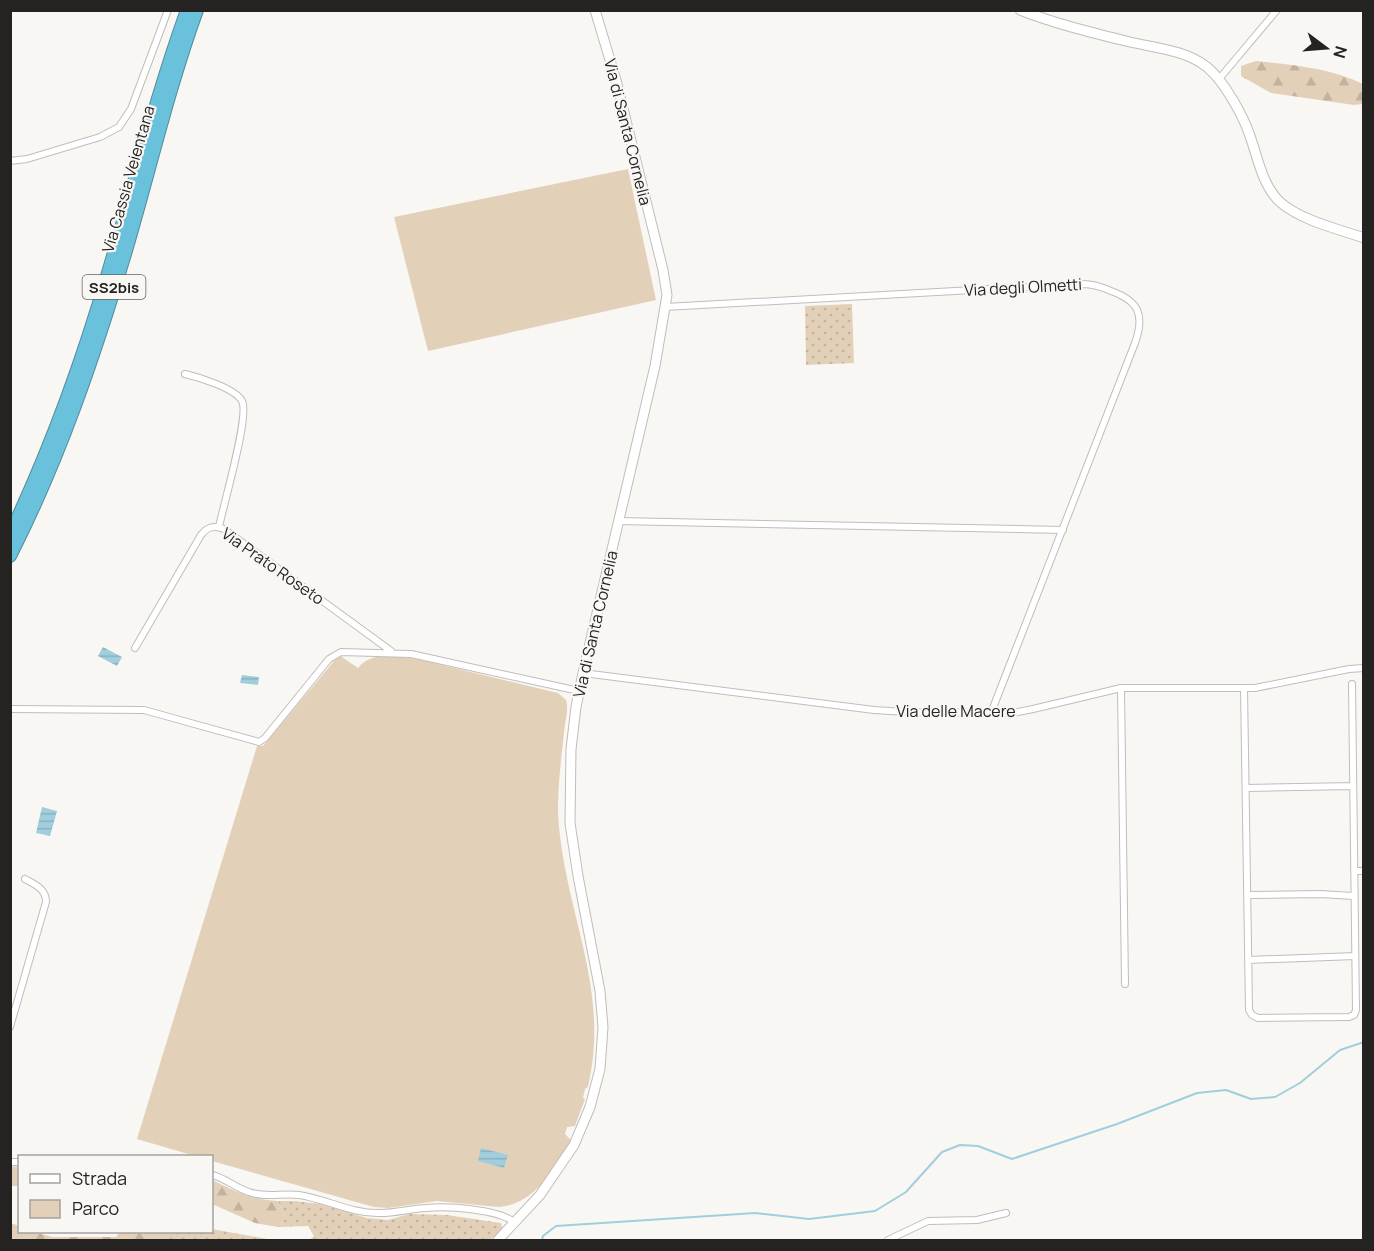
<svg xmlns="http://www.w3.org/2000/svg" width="1374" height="1251" viewBox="0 0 1374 1251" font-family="Manrope,sans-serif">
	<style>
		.grass { fill: url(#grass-dots) }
		.forest { fill: url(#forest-firs) }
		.park { fill: #e3d0b8 }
		.water { fill: url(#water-rules) }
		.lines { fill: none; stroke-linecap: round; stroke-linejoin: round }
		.stream { stroke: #a1cedd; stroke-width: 2 }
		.street-casing { stroke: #c0bdba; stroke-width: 8 }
		.secondary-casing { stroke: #c0bdba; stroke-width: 11 }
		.highway-casing { stroke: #528a9a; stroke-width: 14 }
		.street { stroke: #fff; stroke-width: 6 }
		.secondary { stroke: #fff; stroke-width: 9 }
		.highway { stroke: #6ac1db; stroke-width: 12 }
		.labels { text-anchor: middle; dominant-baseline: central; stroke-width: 4.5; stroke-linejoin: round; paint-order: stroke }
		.shield { fill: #f9f7f4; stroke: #646361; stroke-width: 1.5 }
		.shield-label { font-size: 15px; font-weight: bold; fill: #242322 }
		.street-label { font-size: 16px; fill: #242322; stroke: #f9f7f4 }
	</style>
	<defs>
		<pattern id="grass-dots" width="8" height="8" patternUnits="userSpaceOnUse" patternTransform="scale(1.5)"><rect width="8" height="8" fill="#e3d0b8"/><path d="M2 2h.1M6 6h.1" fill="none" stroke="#c3b29e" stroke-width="1.8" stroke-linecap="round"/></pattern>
		<pattern id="forest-firs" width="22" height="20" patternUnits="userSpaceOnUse" patternTransform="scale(1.5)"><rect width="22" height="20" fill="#e3d0b8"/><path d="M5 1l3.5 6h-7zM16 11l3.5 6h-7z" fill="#c3b29e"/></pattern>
		<pattern id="water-rules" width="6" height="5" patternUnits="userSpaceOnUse" patternTransform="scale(1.5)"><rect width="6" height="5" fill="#a1cedd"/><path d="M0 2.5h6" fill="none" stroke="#8ab1bd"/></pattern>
	</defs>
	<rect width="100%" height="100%" fill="#f9f7f4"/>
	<path class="grass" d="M 852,304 L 854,363 L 806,365 L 805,306 Z
		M 278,1201 L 295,1201 L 319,1204 L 367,1218 L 388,1220 L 409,1214 L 447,1215 L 501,1223 L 503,1230 L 490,1240 L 309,1240 L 314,1236 L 308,1226 L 278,1227 L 285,1219 Z
		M 212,1229 L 273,1240 L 165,1240 L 165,1234 L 161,1232 L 212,1232 Z"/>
	<path class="forest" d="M 1256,61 C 1292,65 1331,68 1363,84 L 1363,104 L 1354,105 L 1271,93 L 1241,76 L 1241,66 Z
		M 11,1166 L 19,1167 L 19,1186 L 11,1186 Z
		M 212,1180 C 235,1191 251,1200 278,1201 L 285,1219 L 278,1227 L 255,1223 L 212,1204 Z
		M 11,1223 L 19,1226 L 20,1232 L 35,1232 L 52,1237 L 116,1237 L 120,1232 L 161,1232 L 165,1234 L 165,1240 L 11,1240 Z"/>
	<path class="park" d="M 628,169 L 656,300 L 428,351 L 394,217 Z
		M 339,655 L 358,668 C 372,650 401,657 421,660 L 558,693 L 566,700 C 569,710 565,721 564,732 C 561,762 556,796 559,827 C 568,920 610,991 588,1087 L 585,1089 L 583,1098 L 585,1099 L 575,1126 L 567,1127 L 565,1134 L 572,1141 C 552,1170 537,1203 499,1207 L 437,1201 L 388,1208 L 374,1207 L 212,1161 L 212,1156 L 195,1156 L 137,1139 L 257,746 L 263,746 Z"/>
	<path class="water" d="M 103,647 L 122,657 L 117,666 L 98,656 Z
		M 242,675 L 259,677 L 258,685 L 240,683 Z
		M 42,807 L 57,811 L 50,836 L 36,833 Z
		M 481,1148 L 508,1155 L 504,1168 L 478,1161 Z"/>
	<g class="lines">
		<path class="stream" d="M 542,1240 L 543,1236 L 556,1226 L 755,1213 L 809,1219 L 875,1211 L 906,1192 L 942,1152 L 960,1145 L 978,1146 L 1012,1159 L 1117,1124 L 1197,1093 L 1226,1090 L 1251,1099 L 1275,1097 L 1300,1083 L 1340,1050 L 1364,1042"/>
		<g class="street-casing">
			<path id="street" d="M 1219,79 L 1277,10
				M 10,161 L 27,159 L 100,137 L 119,127 L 131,109 L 168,10
				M 665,307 L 1083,284 C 1093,284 1102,287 1111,291 C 1139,301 1145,315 1135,343 L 991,713
				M 185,374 C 198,377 235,388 242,401 C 250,415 223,506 219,527
				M 618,521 L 1063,530
				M 135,648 L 201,535 C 207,527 214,525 224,529 L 391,651
				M 583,673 L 874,710 L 906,712 L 1013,713 L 1033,709 L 1121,688 L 1255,688 L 1349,669 L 1364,668
				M 1121,688 L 1125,984
				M 1244,688 L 1249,1010 L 1252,1015 L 1258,1018 L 1349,1017 L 1354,1015 L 1356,1010 L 1352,684
				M 10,709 L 144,710 L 259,742 L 265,738 L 329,659 L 341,652 L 411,654 L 579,691
				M 1246,788 L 1353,786
				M 1354,871 L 1364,871
				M 1248,895 L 1320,894 L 1354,896
				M 1248,960 L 1355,956
				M 10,1027 L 46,902 C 46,889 36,885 25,879
				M 10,1162 L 20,1162
				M 212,1175 C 226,1178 235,1188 249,1192 C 265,1198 282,1193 299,1195 C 326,1199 352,1214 380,1213 C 395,1213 410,1209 426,1208 C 447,1206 500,1209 515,1223
				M 888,1240 L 928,1221 L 977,1220 L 1006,1213"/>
		</g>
		<g class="secondary-casing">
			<path id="secondary" d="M 1020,10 C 1056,24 1093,33 1130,42 C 1156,48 1185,50 1207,67 C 1224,81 1243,115 1250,136 C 1258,158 1262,185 1280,202 C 1300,220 1338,229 1364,238
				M 498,1240 L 540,1195 L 574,1145 L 590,1107 L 600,1069 L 603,1027 L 600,991 L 578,876 L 570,823 L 571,749 L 576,707 L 583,673 L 655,366 L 667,295 L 663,270 L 616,80 L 595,10"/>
		</g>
		<g class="highway-casing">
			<path id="highway" d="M 10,534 C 50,450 82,362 108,273 C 134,185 156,96 187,10
				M 10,556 C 59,460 94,357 125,254 C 149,173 168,90 197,10"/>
		</g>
		<use href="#street" class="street"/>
		<use href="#secondary" class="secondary"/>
		<use href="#highway" class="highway"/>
	</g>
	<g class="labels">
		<rect class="shield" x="82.5" y="275" width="63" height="24" rx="4.5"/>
		<g class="shield-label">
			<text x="114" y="287">SS2bis</text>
		</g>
		<g class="street-label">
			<text transform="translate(628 132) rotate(76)">Via di Santa Cornelia</text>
			<text transform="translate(128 179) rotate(-74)">Via Cassia Veientana</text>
			<text transform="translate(1023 287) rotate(-3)">Via degli Olmetti</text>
			<text transform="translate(273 566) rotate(35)">Via Prato Roseto</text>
			<text transform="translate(595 624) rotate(-77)">Via di Santa Cornelia</text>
			<text x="956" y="711">Via delle Macere</text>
		</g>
	</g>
	<rect width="1374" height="1251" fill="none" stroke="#242322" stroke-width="24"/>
	<rect x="18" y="1155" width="195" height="78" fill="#f9f7f4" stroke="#a4a2a0" stroke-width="1.5"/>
	<rect x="30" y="1174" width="30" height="9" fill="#ffffff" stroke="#a4a2a0" stroke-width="1.5"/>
	<text x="72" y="1185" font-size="18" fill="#242322">Strada</text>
	<rect x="30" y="1200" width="30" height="18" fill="#e3d0b8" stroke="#a4a2a0" stroke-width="1.5"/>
	<text x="72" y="1215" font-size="18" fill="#242322">Parco</text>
	<g transform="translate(1326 48) rotate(106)" stroke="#f9f7f4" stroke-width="4.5" paint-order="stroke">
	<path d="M0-4.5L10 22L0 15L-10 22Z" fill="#242322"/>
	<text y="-9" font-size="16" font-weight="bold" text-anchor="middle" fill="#242322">N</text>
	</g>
</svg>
